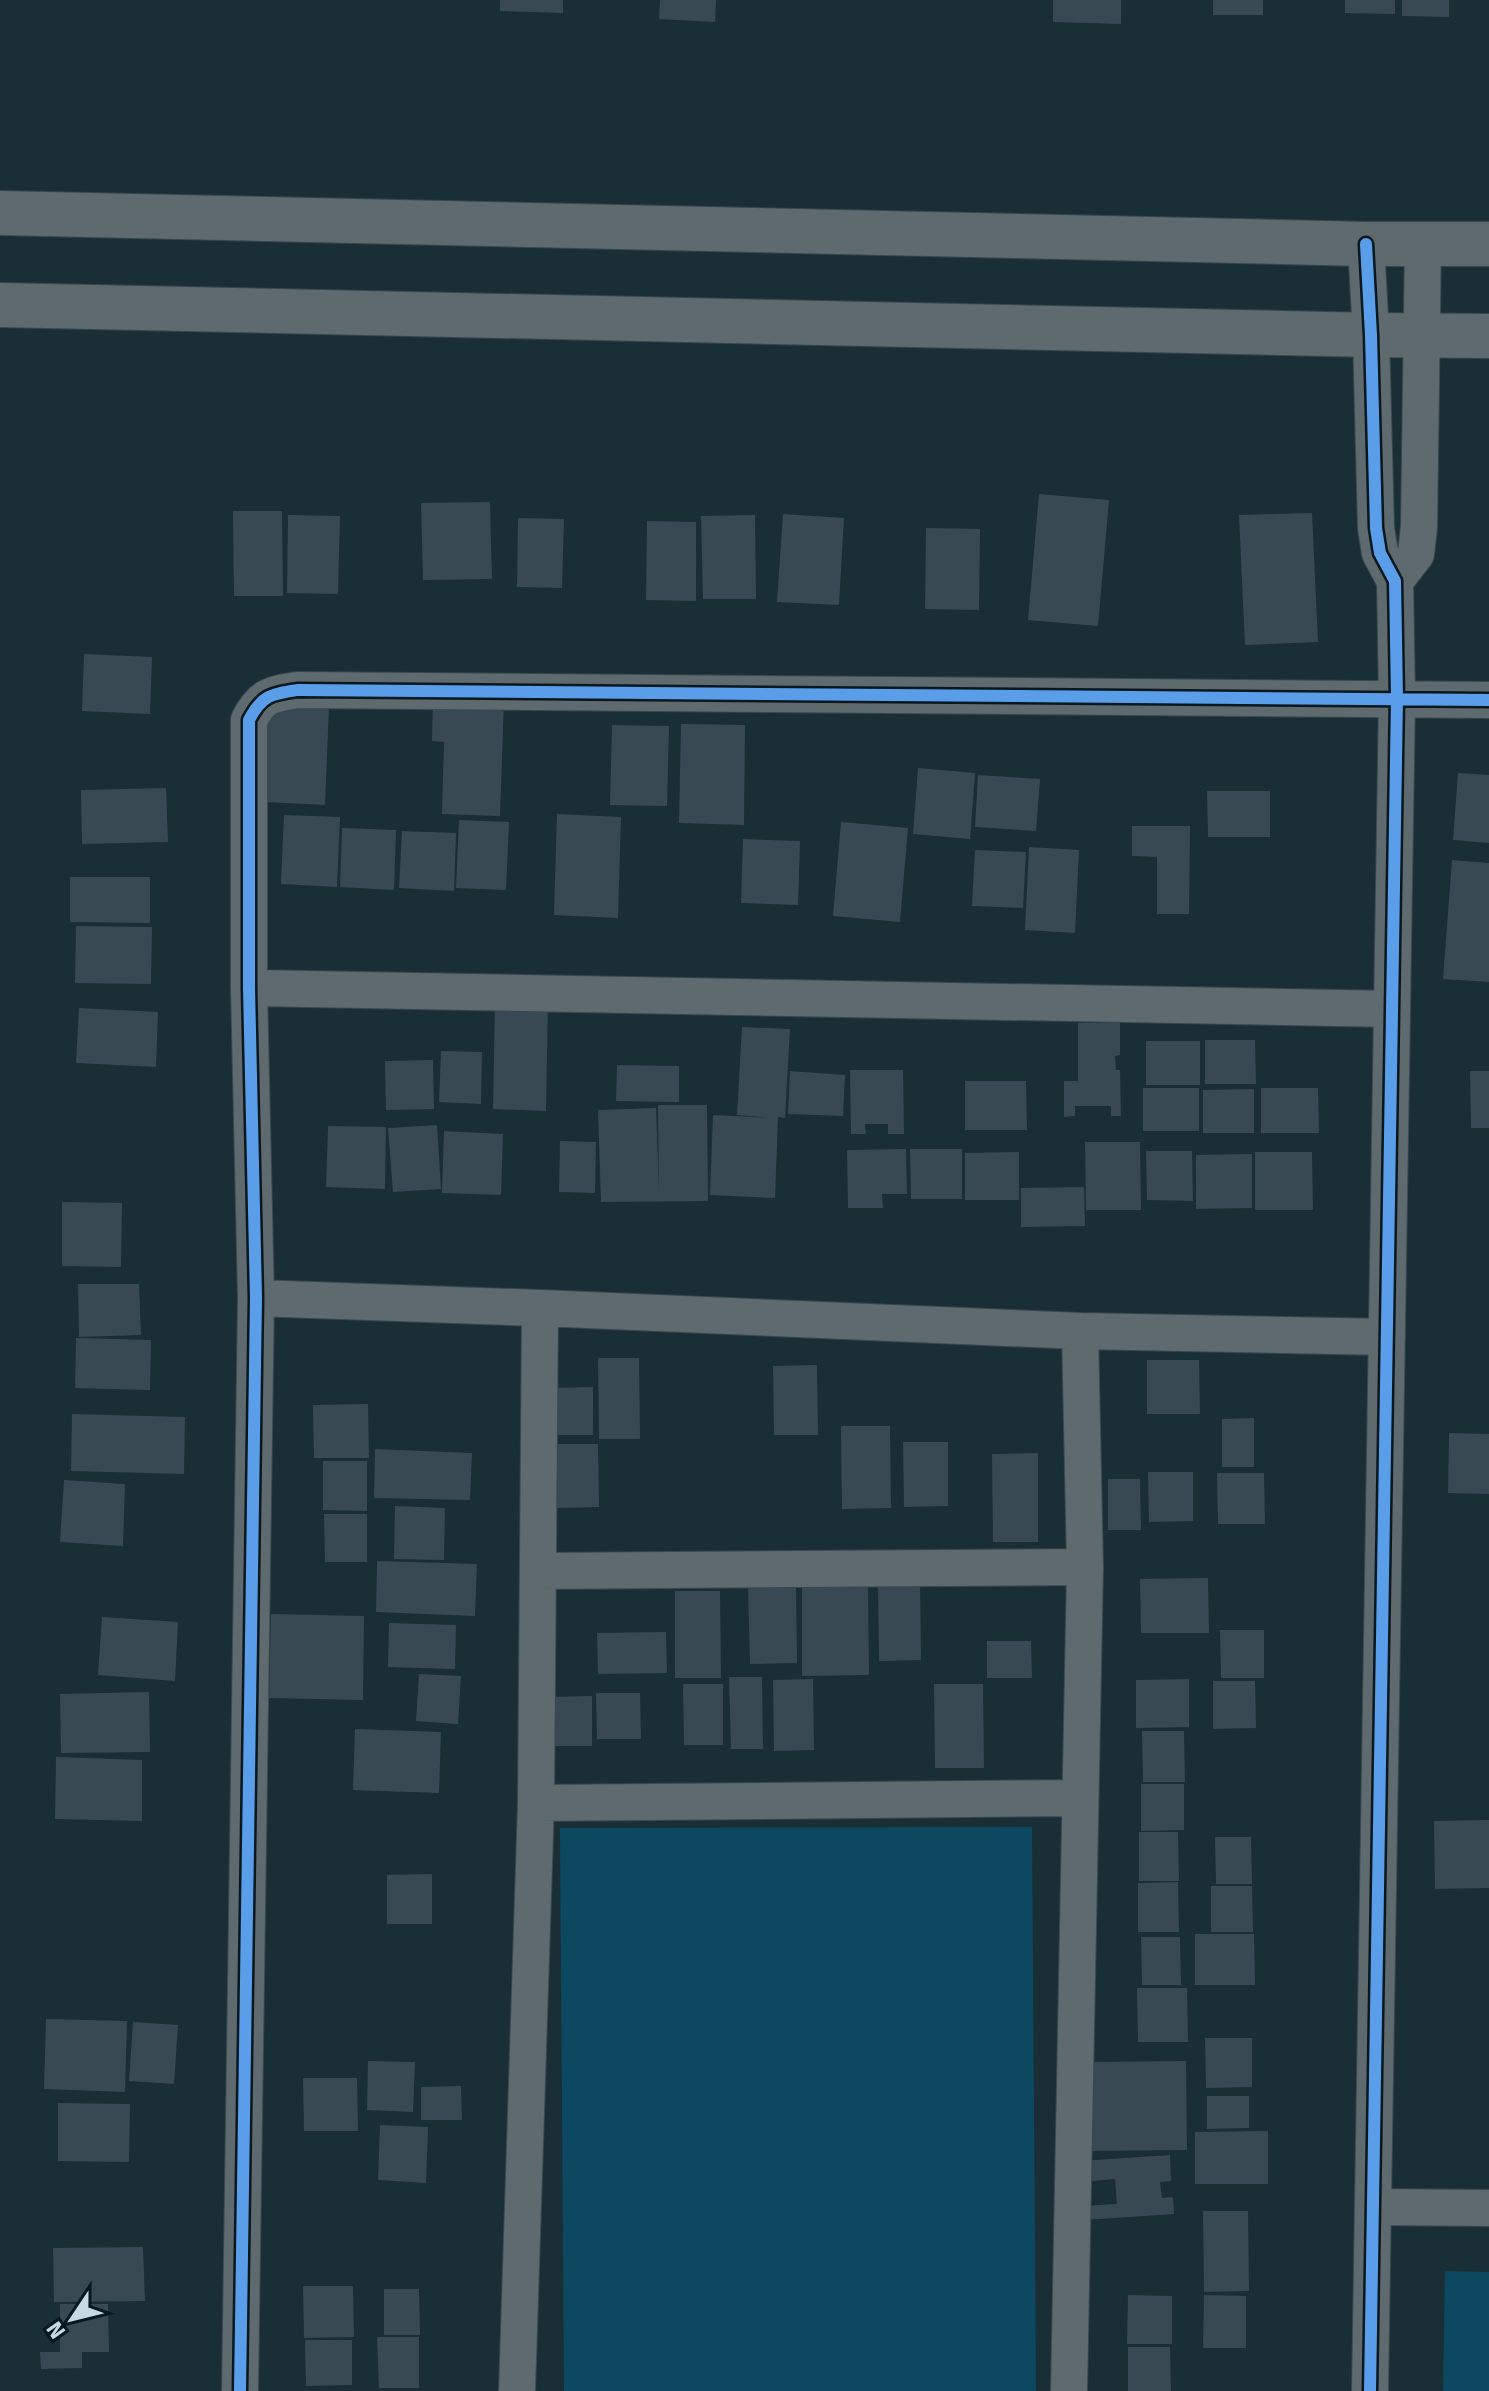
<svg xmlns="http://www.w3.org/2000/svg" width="1489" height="2391" viewBox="0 0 1489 2391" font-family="'Fira Sans',sans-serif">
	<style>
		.green { fill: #0c4960 }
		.building { fill: #384954 }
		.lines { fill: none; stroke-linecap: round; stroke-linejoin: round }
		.minor-casing { stroke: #38494f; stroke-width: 38 }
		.tertiary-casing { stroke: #38494f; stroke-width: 46 }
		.minor { stroke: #5e6a6d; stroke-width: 36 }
		.tertiary { stroke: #5e6a6d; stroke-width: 44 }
		.cycleway-casing { stroke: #09181f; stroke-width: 17 }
		.cycleway { stroke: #5a9eea; stroke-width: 12 }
	</style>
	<rect width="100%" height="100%" fill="#1a2e36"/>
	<path class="green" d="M 1032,1827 L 1036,2391 L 564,2391 L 560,1828 Z
		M 1445,2271 L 1489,2272 L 1489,2391 L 1443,2391 Z"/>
	<path class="building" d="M 500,0 L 563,0 L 563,13 L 500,11 Z
		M 660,0 L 716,0 L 715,22 L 659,19 Z
		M 1053,0 L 1121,0 L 1121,24 L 1053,22 Z
		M 1213,0 L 1263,0 L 1263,15 L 1213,15 Z
		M 1345,0 L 1395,0 L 1395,14 L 1345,13 Z
		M 1402,0 L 1449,0 L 1449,17 L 1402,16 Z
		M 1039,494 L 1109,500 L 1098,626 L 1028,620 Z
		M 490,502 L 492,579 L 423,580 L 421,503 Z
		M 233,511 L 282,511 L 283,596 L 234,596 Z
		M 1312,513 L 1318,642 L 1245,645 L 1239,515 Z
		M 783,514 L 844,518 L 839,605 L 777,602 Z
		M 288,515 L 340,516 L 338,594 L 287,593 Z
		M 755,515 L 756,599 L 703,599 L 701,516 Z
		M 518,518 L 564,519 L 562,588 L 517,587 Z
		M 647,521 L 696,522 L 696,601 L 646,600 Z
		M 926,528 L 980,529 L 979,610 L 925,609 Z
		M 84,654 L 152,657 L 150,714 L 82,711 Z
		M 433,697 L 504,700 L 500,816 L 442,814 L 444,742 L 432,741 Z
		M 269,704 L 329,707 L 325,805 L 264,802 Z
		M 681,724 L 745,725 L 744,825 L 679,823 Z
		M 612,725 L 669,726 L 667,806 L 610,805 Z
		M 918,768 L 975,773 L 970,839 L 913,834 Z
		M 1458,773 L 1489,775 L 1489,843 L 1453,840 Z
		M 978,775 L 1040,779 L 1036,831 L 975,827 Z
		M 166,788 L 168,842 L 82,844 L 81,790 Z
		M 1207,791 L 1270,791 L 1270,837 L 1208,837 Z
		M 557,814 L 621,817 L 618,918 L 554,915 Z
		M 284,815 L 340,817 L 337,887 L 281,884 Z
		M 459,820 L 509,822 L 506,890 L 456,888 Z
		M 841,822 L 908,828 L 900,922 L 833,916 Z
		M 1132,826 L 1190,826 L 1189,914 L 1157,914 L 1157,857 L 1132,856 Z
		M 342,828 L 396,830 L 394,890 L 340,887 Z
		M 402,831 L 456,833 L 454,891 L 399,888 Z
		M 743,839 L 800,841 L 798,905 L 741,903 Z
		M 1029,847 L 1079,850 L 1075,933 L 1025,930 Z
		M 975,850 L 1026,852 L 1023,908 L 972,906 Z
		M 1452,860 L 1489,863 L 1489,982 L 1443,979 Z
		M 70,877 L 150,877 L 150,923 L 70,922 Z
		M 76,926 L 152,927 L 151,984 L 75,983 Z
		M 495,1001 L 548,1003 L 546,1111 L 493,1109 Z
		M 79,1008 L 158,1012 L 156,1067 L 76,1063 Z
		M 1120,1022 L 1120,1055 L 1115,1056 L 1116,1070 L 1120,1070 L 1121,1116 L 1111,1116 L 1111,1106 L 1075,1106 L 1075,1116 L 1064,1117 L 1064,1081 L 1078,1081 L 1078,1023 Z
		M 742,1027 L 790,1029 L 785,1118 L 778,1117 L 775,1198 L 710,1195 L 713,1115 L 772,1118 L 737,1115 Z
		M 1205,1040 L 1255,1040 L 1256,1084 L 1205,1084 Z
		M 1146,1041 L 1200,1041 L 1200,1085 L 1146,1085 Z
		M 441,1051 L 482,1052 L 481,1104 L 439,1102 Z
		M 433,1060 L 434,1109 L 386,1110 L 385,1061 Z
		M 617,1065 L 679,1066 L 679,1102 L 616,1101 Z
		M 850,1070 L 903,1070 L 904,1134 L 888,1134 L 888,1124 L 865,1124 L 866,1134 L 851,1134 Z
		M 790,1071 L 845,1075 L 843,1116 L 788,1114 Z
		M 1470,1071 L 1489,1071 L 1489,1128 L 1471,1128 Z
		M 965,1081 L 1026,1081 L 1027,1130 L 965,1130 Z
		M 1143,1088 L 1199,1088 L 1199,1131 L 1143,1131 Z
		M 1261,1088 L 1318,1088 L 1319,1133 L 1261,1133 Z
		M 1254,1089 L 1254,1133 L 1203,1133 L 1203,1090 Z
		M 658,1105 L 707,1105 L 708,1201 L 601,1202 L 598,1110 L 656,1108 L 659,1190 Z
		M 437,1125 L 441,1189 L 393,1192 L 388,1128 Z
		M 328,1126 L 386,1127 L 385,1189 L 326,1187 Z
		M 444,1131 L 503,1134 L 501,1195 L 442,1193 Z
		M 560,1141 L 596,1142 L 595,1193 L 559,1192 Z
		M 1085,1142 L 1140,1142 L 1141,1210 L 1086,1210 Z
		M 906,1149 L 907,1194 L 882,1194 L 883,1208 L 848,1208 L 847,1150 Z
		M 910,1149 L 962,1149 L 962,1199 L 911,1199 Z
		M 1146,1151 L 1192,1151 L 1193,1201 L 1147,1200 Z
		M 1019,1152 L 1019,1200 L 965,1200 L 965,1153 Z
		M 1255,1152 L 1312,1152 L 1313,1210 L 1255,1210 Z
		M 1252,1154 L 1252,1208 L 1196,1209 L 1196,1155 Z
		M 1084,1187 L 1085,1226 L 1021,1227 L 1021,1188 Z
		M 62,1202 L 122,1203 L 121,1267 L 62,1266 Z
		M 78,1284 L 139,1284 L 141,1335 L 79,1337 Z
		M 76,1338 L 151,1340 L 150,1390 L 75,1388 Z
		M 598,1358 L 639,1358 L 640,1439 L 599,1439 Z
		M 1147,1360 L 1199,1360 L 1200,1414 L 1147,1414 Z
		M 817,1365 L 818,1435 L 774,1435 L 773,1366 Z
		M 593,1387 L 593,1435 L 556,1435 L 555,1388 Z
		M 368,1404 L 369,1458 L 314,1458 L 313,1405 Z
		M 72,1414 L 185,1417 L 184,1474 L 71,1471 Z
		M 1254,1418 L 1254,1467 L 1222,1467 L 1222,1419 Z
		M 841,1426 L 890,1426 L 891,1508 L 842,1509 Z
		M 1449,1433 L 1489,1434 L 1489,1494 L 1448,1493 Z
		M 903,1442 L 948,1442 L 948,1506 L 904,1507 Z
		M 556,1444 L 598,1444 L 599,1507 L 556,1508 Z
		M 375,1449 L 472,1453 L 470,1500 L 374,1498 Z
		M 1038,1453 L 1038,1542 L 993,1542 L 992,1454 Z
		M 323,1461 L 367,1461 L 367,1511 L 323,1510 Z
		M 1148,1472 L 1193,1472 L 1193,1521 L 1149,1522 Z
		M 1217,1473 L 1264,1473 L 1265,1524 L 1218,1524 Z
		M 1108,1479 L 1140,1479 L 1141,1530 L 1108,1530 Z
		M 64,1480 L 125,1484 L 123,1546 L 60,1542 Z
		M 395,1506 L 445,1508 L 444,1560 L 394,1559 Z
		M 324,1514 L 367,1514 L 367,1562 L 325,1562 Z
		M 377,1561 L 477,1564 L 475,1616 L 376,1612 Z
		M 1208,1578 L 1209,1633 L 1141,1633 L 1140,1579 Z
		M 878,1580 L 920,1580 L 921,1660 L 879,1661 Z
		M 868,1584 L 869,1675 L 802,1676 L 802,1585 Z
		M 748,1586 L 796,1586 L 797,1663 L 750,1664 Z
		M 675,1591 L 720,1591 L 721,1678 L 675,1678 Z
		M 271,1614 L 364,1616 L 363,1700 L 269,1698 Z
		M 102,1617 L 178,1622 L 175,1681 L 98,1675 Z
		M 389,1623 L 456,1625 L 455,1669 L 388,1667 Z
		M 1220,1630 L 1264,1630 L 1264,1678 L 1221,1678 Z
		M 666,1632 L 667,1673 L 598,1674 L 597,1633 Z
		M 987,1641 L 1031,1641 L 1032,1678 L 987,1678 Z
		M 419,1674 L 461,1676 L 458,1724 L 416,1721 Z
		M 729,1677 L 762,1677 L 763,1749 L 731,1749 Z
		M 813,1679 L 814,1750 L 774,1751 L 773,1680 Z
		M 1189,1679 L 1189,1727 L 1136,1728 L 1136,1680 Z
		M 1213,1681 L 1255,1681 L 1256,1728 L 1213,1729 Z
		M 683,1684 L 723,1684 L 723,1745 L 684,1745 Z
		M 934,1684 L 983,1684 L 984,1768 L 935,1768 Z
		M 149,1692 L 150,1752 L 61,1753 L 60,1694 Z
		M 596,1693 L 640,1693 L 641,1739 L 597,1739 Z
		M 592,1696 L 592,1746 L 551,1746 L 550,1697 Z
		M 355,1729 L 441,1732 L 439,1793 L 353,1790 Z
		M 1142,1731 L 1184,1731 L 1185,1782 L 1143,1782 Z
		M 56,1757 L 142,1760 L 142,1821 L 55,1819 Z
		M 1141,1784 L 1184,1784 L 1184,1830 L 1141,1831 Z
		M 1489,1820 L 1489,1888 L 1435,1889 L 1434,1821 Z
		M 1139,1832 L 1178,1832 L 1179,1881 L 1139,1881 Z
		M 1215,1837 L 1251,1837 L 1252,1884 L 1216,1884 Z
		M 432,1874 L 432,1924 L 387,1924 L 387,1875 Z
		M 1178,1882 L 1179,1932 L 1138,1932 L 1138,1883 Z
		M 1211,1886 L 1252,1886 L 1253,1932 L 1211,1932 Z
		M 1195,1934 L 1254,1934 L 1255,1985 L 1195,1985 Z
		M 1141,1937 L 1180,1937 L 1181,1985 L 1142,1985 Z
		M 1137,1988 L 1187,1988 L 1188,2042 L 1138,2042 Z
		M 46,2019 L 127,2021 L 125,2092 L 44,2089 Z
		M 133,2022 L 178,2025 L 174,2084 L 129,2081 Z
		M 1205,2038 L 1252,2038 L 1252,2087 L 1206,2088 Z
		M 368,2061 L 415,2062 L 413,2112 L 367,2110 Z
		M 1186,2061 L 1187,2150 L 1086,2151 L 1084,2062 Z
		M 303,2078 L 357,2078 L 358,2131 L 304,2131 Z
		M 461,2086 L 462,2120 L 421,2120 L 421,2087 Z
		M 1207,2096 L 1249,2096 L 1249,2128 L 1207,2129 Z
		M 58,2103 L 130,2104 L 129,2162 L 58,2161 Z
		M 380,2125 L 428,2127 L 426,2183 L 378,2180 Z
		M 1268,2131 L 1268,2184 L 1195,2184 L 1195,2132 Z
		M 1170,2155 L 1171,2181 L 1160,2182 L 1162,2198 L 1173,2197 L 1174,2214 L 1084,2220 L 1083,2206 L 1117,2204 L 1115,2179 L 1081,2182 L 1080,2161 Z
		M 1203,2211 L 1248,2211 L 1249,2291 L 1204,2292 Z
		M 143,2247 L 145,2301 L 54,2302 L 53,2248 Z
		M 303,2286 L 353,2286 L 354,2337 L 304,2338 Z
		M 384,2289 L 419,2289 L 420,2335 L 384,2335 Z
		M 1128,2295 L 1172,2296 L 1172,2344 L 1127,2344 Z
		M 1204,2295 L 1246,2296 L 1246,2348 L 1203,2348 Z
		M 60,2304 L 108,2304 L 109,2352 L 82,2352 L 82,2368 L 41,2369 L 40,2352 L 60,2352 Z
		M 377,2337 L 419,2337 L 419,2388 L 379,2388 Z
		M 305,2340 L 352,2340 L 352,2385 L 306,2386 Z
		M 1128,2347 L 1170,2347 L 1171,2391 L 1128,2391 Z"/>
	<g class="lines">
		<g class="minor-casing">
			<path id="minor" d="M 1366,244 L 1371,335 L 1376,528 L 1380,553 L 1395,581 L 1397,698 L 1370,2391
				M 1395,581 L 1416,554 L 1419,527 L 1423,242
				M 249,988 L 1392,1009
				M 256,1298 L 540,1308 L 1080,1331 L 1387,1337
				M 539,1571 L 1085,1567
				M 536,1803 L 1080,1798
				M 1373,2207 L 1489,2208
				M 240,2391 L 256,1298 L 249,988 L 249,720 C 262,695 271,694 298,690 L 1489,700
				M 517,2391 L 536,1803 L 540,1308
				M 1069,2391 L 1085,1567 L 1080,1331"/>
		</g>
		<g class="tertiary-casing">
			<path id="tertiary" d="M 0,213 L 1366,244 L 1489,244
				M 0,305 L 1371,335 L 1489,336"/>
		</g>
		<use href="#minor" class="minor"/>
		<use href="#tertiary" class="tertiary"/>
		<g class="cycleway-casing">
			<path id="cycleway" d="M 1366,244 L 1371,335 L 1376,528 L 1380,553 L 1395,581 L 1397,698 L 1370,2391
				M 240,2391 L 256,1298 L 249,988 L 249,720 C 262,695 271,694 298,690 L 1489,700"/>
		</g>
		<use href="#cycleway" class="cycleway"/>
	</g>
	<g transform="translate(72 2319) rotate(235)" stroke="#09181f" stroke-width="6" paint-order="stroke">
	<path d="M0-6L14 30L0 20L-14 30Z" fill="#c7dae4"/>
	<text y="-12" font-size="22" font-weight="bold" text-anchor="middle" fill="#c7dae4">N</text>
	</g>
</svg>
